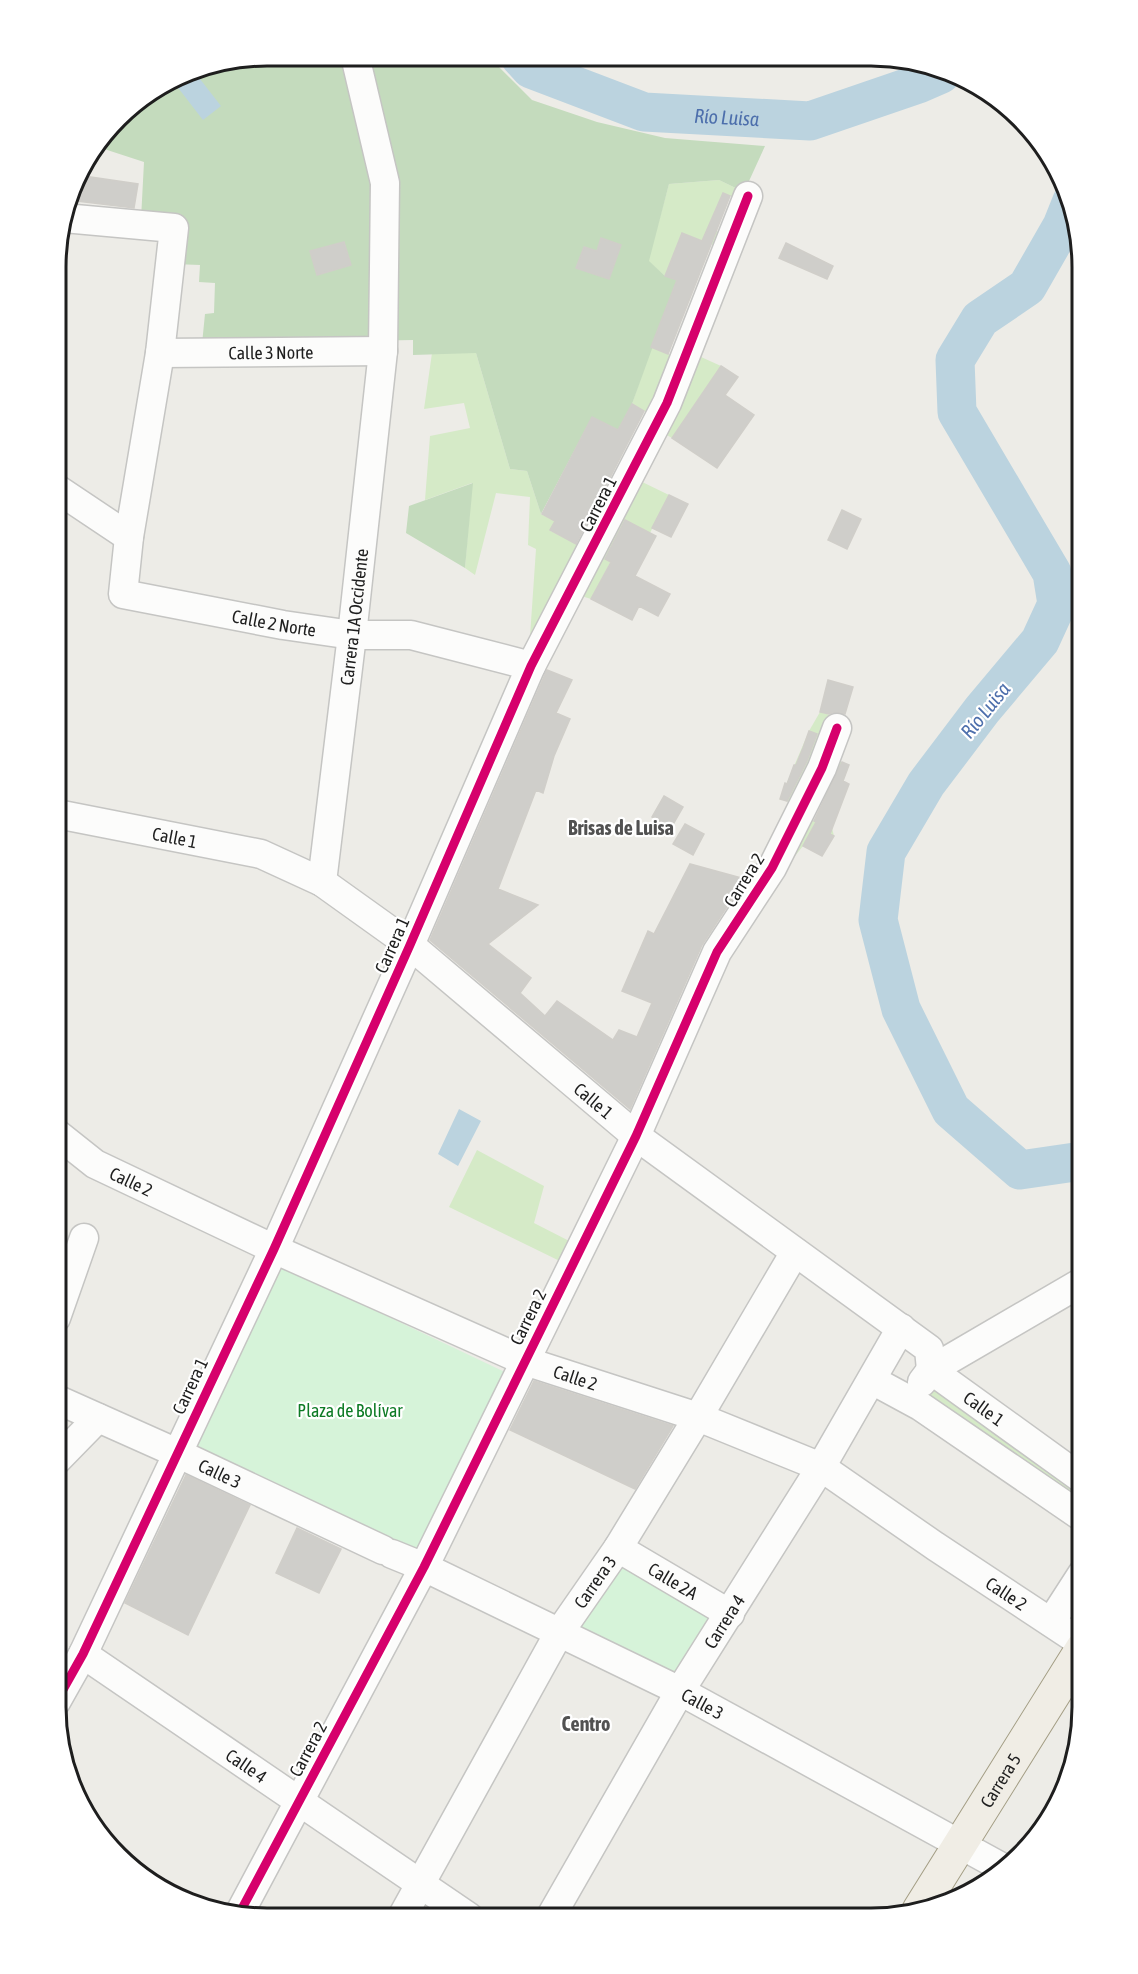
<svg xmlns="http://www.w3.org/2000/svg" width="1138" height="1974" viewBox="0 0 1138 1974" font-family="'Asap Condensed',sans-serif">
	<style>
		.grass { fill: #d5eac7 }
		.forest { fill: #c4dbbd }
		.park { fill: #d6f3d9 }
		.water { fill: #bbd3df }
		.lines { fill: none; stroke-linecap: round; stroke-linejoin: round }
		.river { stroke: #bbd3df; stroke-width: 39 }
		.building { fill: #cfceca; stroke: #d0cec9; stroke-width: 1.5 }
		.minor-casing { stroke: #c5c5c3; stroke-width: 31 }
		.major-casing { stroke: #a39d84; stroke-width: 35 }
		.minor { stroke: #fcfcfb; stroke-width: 28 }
		.major { stroke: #f0ede5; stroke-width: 33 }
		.cycleway-casing { stroke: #fff; stroke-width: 13 }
		.cycleway { stroke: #d6006c; stroke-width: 9 }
		.labels { text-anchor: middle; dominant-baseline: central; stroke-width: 4.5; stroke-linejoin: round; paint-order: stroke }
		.street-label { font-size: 18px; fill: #1e1e1e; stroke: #fff }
		.park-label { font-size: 18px; fill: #0e7b26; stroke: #fff }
		.water-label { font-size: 20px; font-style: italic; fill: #4d6fac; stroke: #fff }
		.neighbourhood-label { font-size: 20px; font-weight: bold; fill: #515151; stroke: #fff }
		.rim { fill: none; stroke: #1e1e1e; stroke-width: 3 }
	</style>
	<rect width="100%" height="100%" fill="#edece7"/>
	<path class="grass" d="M 719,180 L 744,192 L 742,201 L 723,193 L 708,227 L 727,236 L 721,248 L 682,233 L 665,276 L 648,261 L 669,184 Z
		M 651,347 L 678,358 L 655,417 L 632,404 Z
		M 690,352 L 721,366 L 672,438 L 658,430 Z
		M 432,353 L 476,353 L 510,469 L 527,471 L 541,514 L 555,521 L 551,531 L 585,548 L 529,651 L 536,549 L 528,545 L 530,497 L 496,493 L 475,575 L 465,568 L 472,483 L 425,500 L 430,436 L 470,428 L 464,403 L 424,409 Z
		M 634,478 L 669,495 L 650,533 L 631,523 L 591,599 L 575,594 Z
		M 820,712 L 844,719 L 831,758 L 849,765 L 837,798 L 832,801 L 817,795 L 808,818 L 832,828 L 834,836 L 814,825 L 803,846 L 780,875 L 798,805 L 780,799 L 809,731 Z
		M 477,1150 L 544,1186 L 534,1223 L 579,1246 L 570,1266 L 449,1207 Z
		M 930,1385 L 1082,1488 L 1082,1505 L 923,1395 Z"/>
	<path class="forest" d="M 267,56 L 492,57 L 495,63 L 532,100 L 597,122 L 665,138 L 765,146 L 744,192 L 719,180 L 669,184 L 649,261 L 665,276 L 677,280 L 632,404 L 618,430 L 592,417 L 541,514 L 527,471 L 510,469 L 476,353 L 413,355 L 413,340 L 202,344 L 205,314 L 214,313 L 215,283 L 199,282 L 200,265 L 174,264 L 178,224 L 141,219 L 144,162 L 98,147 L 127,108 L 187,71 Z
		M 473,483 L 465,568 L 406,533 L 409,506 Z"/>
	<path class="park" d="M 277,1264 L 509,1374 L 424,1555 L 191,1446 Z
		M 619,1556 L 721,1614 L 677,1683 L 570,1632 Z"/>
	<path class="water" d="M 193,70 L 221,106 L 203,120 L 172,80 L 187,71 Z
		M 459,1109 L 481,1121 L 458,1166 L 438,1154 Z"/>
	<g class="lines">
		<g class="river">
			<path id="s1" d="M 520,57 L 531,69 L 644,112 L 810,121 L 918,84 L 941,74"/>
			<path d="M 1072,201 L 1062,226 L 1027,287 L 980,319 L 955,360 L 957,412 L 1052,573 L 1057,604 L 1040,641 L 982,710 L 926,784 L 886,852 L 878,920 L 901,1009 L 951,1110 L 1020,1170 L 1082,1161"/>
		</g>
	</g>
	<path class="building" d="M 77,175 L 138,184 L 134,208 L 69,200 Z
		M 723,193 L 730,196 L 668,354 L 651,347 L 677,280 L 665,276 L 682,233 L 702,241 Z
		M 601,238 L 621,245 L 609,279 L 576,268 L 584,247 L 597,251 Z
		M 344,242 L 351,265 L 317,275 L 310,251 Z
		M 786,243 L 833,266 L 827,279 L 779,258 Z
		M 721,366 L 738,377 L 725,395 L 754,415 L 717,468 L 672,438 Z
		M 632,404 L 644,411 L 576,544 L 550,530 L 555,521 L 542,514 L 592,417 L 618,430 Z
		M 669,495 L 688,504 L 671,537 L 652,528 Z
		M 842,510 L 861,519 L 847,549 L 828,540 Z
		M 625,520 L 656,536 L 635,576 L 670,594 L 658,616 L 639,606 L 632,620 L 591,599 L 611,562 L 605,559 Z
		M 547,670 L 572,680 L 556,713 L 570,719 L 554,756 L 543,793 L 536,790 L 498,889 L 538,905 L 488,944 L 531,978 L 520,993 L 545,1016 L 557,1001 L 613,1040 L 619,1030 L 637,1037 L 652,1003 L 622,991 L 648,931 L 654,934 L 690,864 L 745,879 L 702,945 L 630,1109 L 430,940 Z
		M 828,680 L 853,687 L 845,714 L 835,712 L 829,714 L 820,712 Z
		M 809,731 L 817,734 L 807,761 L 787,801 L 780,799 L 785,783 L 787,784 L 794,765 L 796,765 L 803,748 Z
		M 842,762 L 849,765 L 843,781 L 849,784 L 830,834 L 834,836 L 822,856 L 803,846 L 816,822 L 814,821 Z
		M 664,796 L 683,807 L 671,828 L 652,817 Z
		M 685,824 L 704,834 L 693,855 L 673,844 Z
		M 534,1381 L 673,1426 L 635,1489 L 510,1430 Z
		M 186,1475 L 250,1505 L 188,1635 L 125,1603 Z
		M 297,1528 L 341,1549 L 319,1593 L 276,1573 Z"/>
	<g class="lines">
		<g class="minor-casing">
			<g id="minor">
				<path id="s2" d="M 64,218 L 174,228 L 160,353 L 129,537 L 123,594 L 283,625 L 352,635 L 411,635 L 531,666"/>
				<path id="s3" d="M 160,353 L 383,351"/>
				<path d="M 57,489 L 129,537"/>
				<path id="s4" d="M 57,814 L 261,854 L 322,882 L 410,945 L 636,1136 L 929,1349 L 931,1370 L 1082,1479"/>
				<path id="s5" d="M 322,882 L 352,635 L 383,351 L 385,183 L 355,56"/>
				<path id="s6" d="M 56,1133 L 95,1164 L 274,1249 L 525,1361 L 698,1417 L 821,1467 L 935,1546 L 1082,1643"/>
				<path d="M 56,1318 L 84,1238"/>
				<path d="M 872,1380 L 920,1406 L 1082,1517"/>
				<path d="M 922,1382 L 931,1370 L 1082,1282"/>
				<path id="s7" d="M 56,1399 L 177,1453 L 383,1550"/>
				<path d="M 56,1461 L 98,1418"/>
				<path id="s8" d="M 618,1548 L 730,1614"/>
				<path id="s9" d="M 392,1554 L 424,1567 L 680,1691 L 1005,1869"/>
				<path d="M 1051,1622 L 1082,1574"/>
				<path id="s10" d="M 83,1654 L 469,1917"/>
				<path d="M 56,1702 L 83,1654 L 274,1249 L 410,945 L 531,666 L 667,403 L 748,196"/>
				<path d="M 238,1916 L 424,1567 L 636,1136 L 717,952 L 772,868 L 822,768 L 837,728"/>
				<path id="s11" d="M 402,1917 L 559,1633 L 618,1548 L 698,1417 L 795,1252"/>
				<path id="s12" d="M 550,1918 L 680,1691 L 821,1467 L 901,1328"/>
			</g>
		</g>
		<g class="major-casing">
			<g id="major">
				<path id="s13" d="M 919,1910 L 1082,1649"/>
			</g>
		</g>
		<use href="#minor" class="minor"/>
		<use href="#major" class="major"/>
		<g class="cycleway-casing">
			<path id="cycleway" d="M 56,1702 L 83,1654 L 274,1249 L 410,945 L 531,666 L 667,403 L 748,196
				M 238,1916 L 424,1567 L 636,1136 L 717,952 L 772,868 L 822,768 L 837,728"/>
		</g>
		<use href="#cycleway" class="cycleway"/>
	</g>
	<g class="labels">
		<g class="street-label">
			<text stroke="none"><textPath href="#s3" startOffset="111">Calle 3 Norte</textPath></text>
			<text transform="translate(598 504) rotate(-63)">Carrera 1</text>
			<text stroke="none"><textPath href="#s5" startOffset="267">Carrera 1A Occidente</textPath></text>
			<text stroke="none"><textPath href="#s2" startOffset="634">Calle 2 Norte</textPath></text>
			<text stroke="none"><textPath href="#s4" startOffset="120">Calle 1</textPath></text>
			<text transform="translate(744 880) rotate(-58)">Carrera 2</text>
			<text transform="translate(392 945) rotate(-66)">Carrera 1</text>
			<text stroke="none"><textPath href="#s4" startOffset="624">Calle 1</textPath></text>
			<text stroke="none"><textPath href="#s6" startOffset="90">Calle 2</textPath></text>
			<text transform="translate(528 1317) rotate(-64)">Carrera 2</text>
			<text stroke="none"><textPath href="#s6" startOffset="576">Calle 2</textPath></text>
			<text transform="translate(190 1386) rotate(-65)">Carrera 1</text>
			<text stroke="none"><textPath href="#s4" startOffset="1128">Calle 1</textPath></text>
			<text stroke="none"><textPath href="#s7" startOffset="180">Calle 3</textPath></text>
			<text stroke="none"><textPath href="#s8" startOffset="64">Calle 2A</textPath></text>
			<text stroke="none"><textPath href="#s11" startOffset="387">Carrera 3</textPath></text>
			<text stroke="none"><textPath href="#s6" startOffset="1062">Calle 2</textPath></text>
			<text stroke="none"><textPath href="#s12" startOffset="344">Carrera 4</textPath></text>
			<text stroke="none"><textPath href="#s9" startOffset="345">Calle 3</textPath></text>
			<text transform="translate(308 1749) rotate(-62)">Carrera 2</text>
			<text stroke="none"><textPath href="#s10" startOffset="198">Calle 4</textPath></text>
			<text stroke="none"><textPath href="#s13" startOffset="153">Carrera 5</textPath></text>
		</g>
		<g class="park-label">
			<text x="350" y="1410">Plaza de Bolívar</text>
		</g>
		<g class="water-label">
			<text stroke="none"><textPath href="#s1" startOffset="220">Río Luisa</textPath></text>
			<text transform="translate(985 710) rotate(-51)">Río Luisa</text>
		</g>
		<g class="neighbourhood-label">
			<text x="621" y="827">Brisas de Luisa</text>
			<text x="586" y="1723">Centro</text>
		</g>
	</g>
	<path d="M0 0H1138V1974H0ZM267 66H871A201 201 0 0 1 1072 267V1707A201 201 0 0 1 871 1908H267A201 201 0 0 1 66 1707V267A201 201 0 0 1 267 66Z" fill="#fff" fill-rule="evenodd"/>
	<path class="rim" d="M267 66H871A201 201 0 0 1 1072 267V1707A201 201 0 0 1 871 1908H267A201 201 0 0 1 66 1707V267A201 201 0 0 1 267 66Z"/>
</svg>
